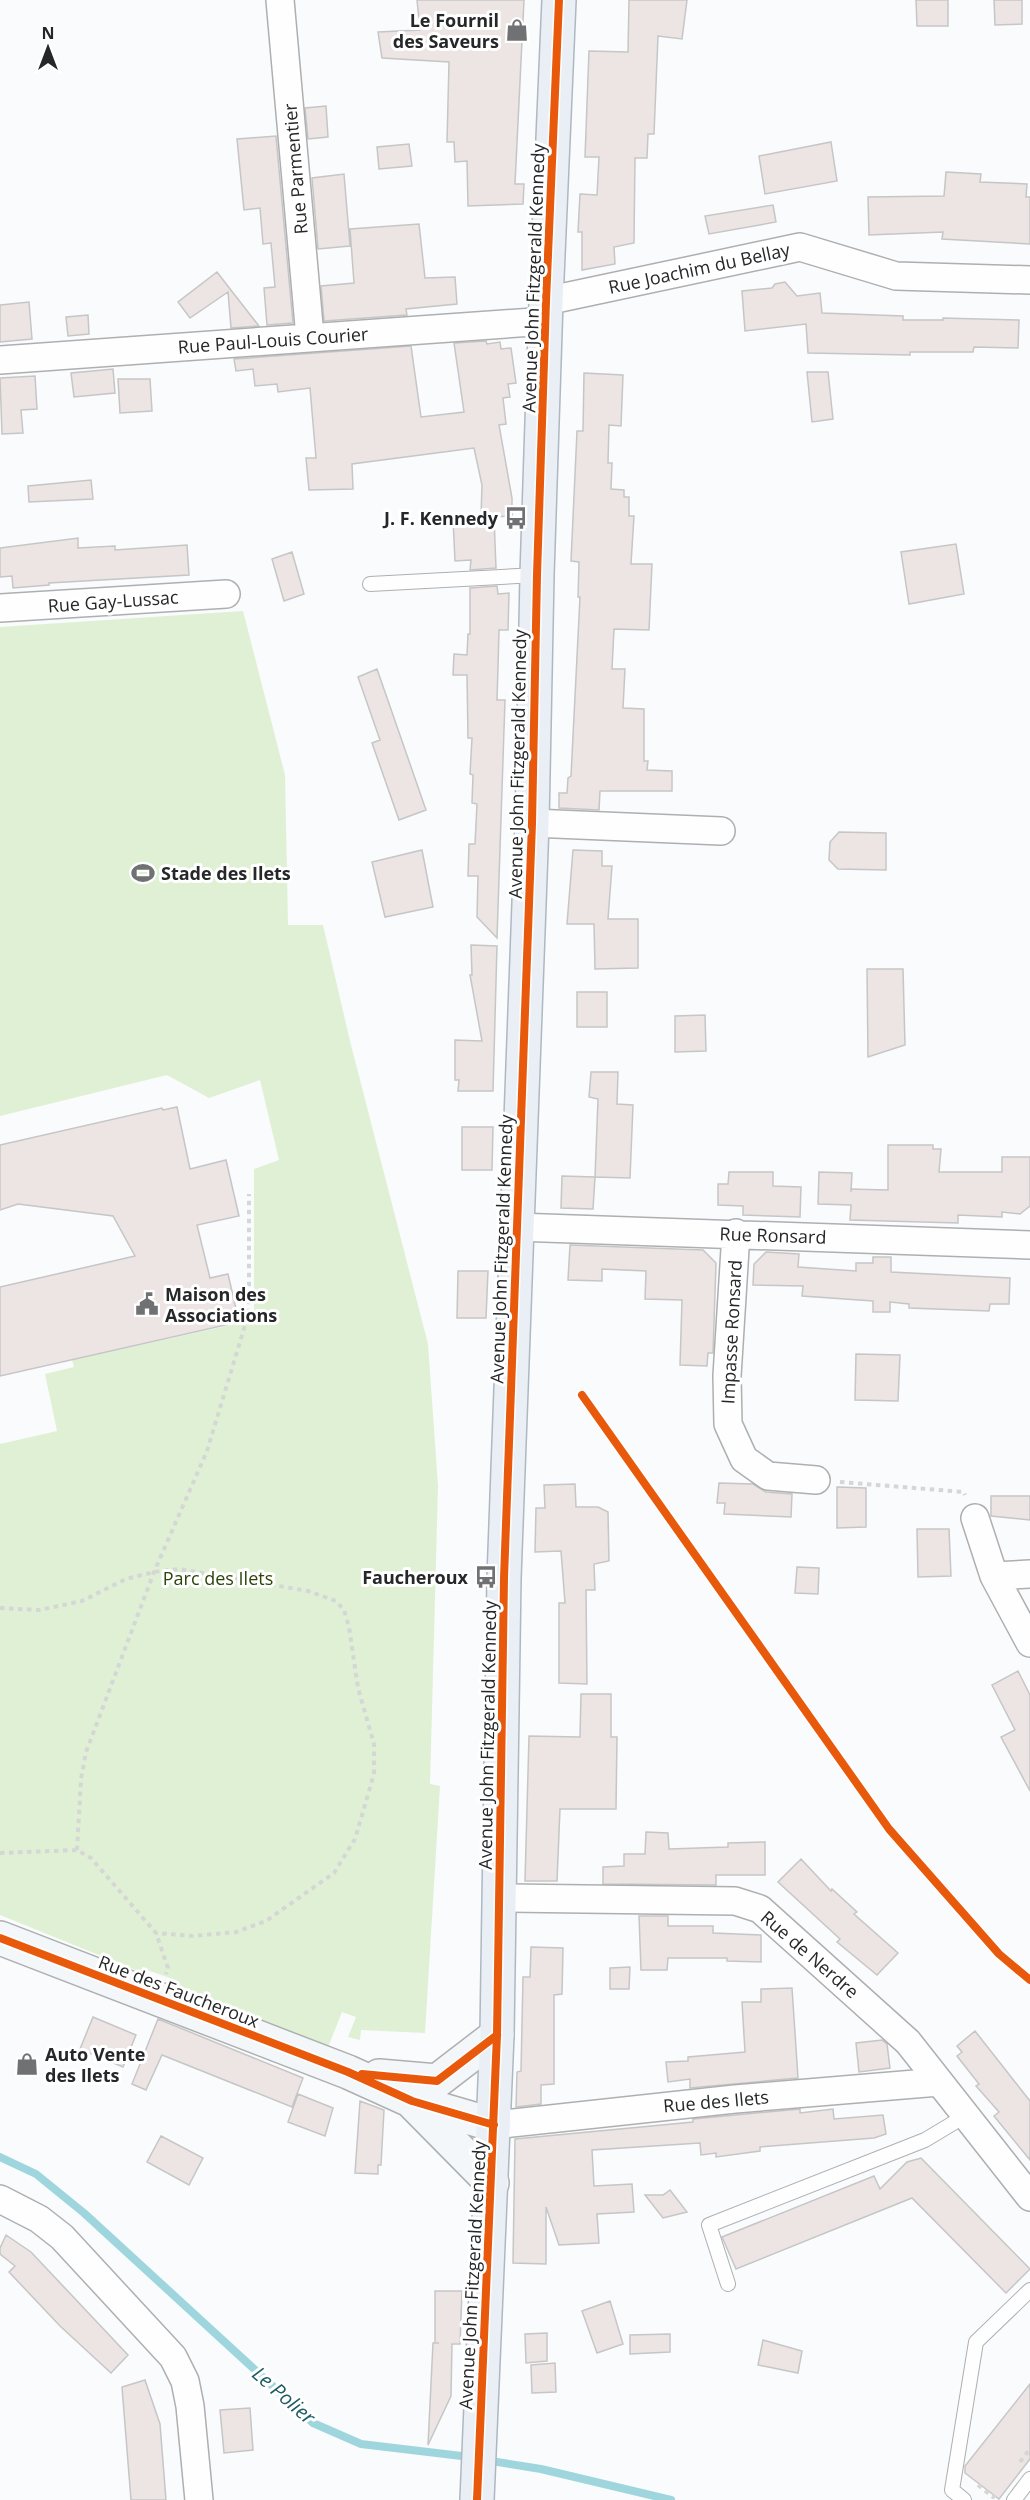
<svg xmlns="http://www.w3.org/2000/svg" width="1030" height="2500" viewBox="0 0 1030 2500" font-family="'Open Sans',sans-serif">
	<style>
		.green { fill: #e0f0d4 }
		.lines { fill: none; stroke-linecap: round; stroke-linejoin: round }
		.stream { stroke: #9fd6de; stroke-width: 8 }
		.building { fill: #ede4e4; stroke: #c6c6c6; stroke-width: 1.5 }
		.lane-casing { stroke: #adafb1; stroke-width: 16 }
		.street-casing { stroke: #adafb1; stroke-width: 30 }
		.secondary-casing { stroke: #adafb1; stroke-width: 36 }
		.primary-casing { stroke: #aeb8c2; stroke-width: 36 }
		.path { stroke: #d5d6d6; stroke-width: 4; stroke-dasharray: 4.5 4.5; stroke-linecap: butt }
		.lane { stroke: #fefeff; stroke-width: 14 }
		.street { stroke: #fefeff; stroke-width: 27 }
		.secondary { stroke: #f4f7fa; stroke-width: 33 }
		.primary { stroke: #e9eff4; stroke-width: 33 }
		.cycleway-casing { stroke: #fff; stroke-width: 11 }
		.cycleway { stroke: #e8590c; stroke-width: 8 }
		.labels { text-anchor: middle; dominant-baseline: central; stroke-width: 6; stroke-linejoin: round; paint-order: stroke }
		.poi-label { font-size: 18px; font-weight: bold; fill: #262729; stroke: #fff; text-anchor: end }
		.street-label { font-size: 18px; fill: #262729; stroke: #fff }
		.park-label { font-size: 18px; fill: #2c440a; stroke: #fff }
		.water-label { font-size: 20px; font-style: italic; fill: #1c5c64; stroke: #fff }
	</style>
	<rect width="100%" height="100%" fill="#f9fbfd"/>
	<path class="green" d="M 243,611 L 285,775 L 288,925 L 323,925 L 350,1041 L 428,1344 L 438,1486 L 430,1784 L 440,1786 L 425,2033 L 361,2030 L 360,2040 L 348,2037 L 356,2017 L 342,2012 L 328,2047 L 170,1984 L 170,1978 L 147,1970 L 143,1973 L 0,1915 L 0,1444 L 57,1431 L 45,1374 L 74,1367 L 72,1360 L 254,1320 L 254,1169 L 279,1160 L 260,1080 L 209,1098 L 167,1075 L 0,1116 L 0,627 Z"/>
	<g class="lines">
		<path class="stream" d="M 0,2157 L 36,2174 L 84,2213 L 313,2423 L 361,2444 L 470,2457
			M 485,2460 L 541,2469 L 671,2500"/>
	</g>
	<path class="building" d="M 417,0 L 524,0 L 515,184 L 524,184 L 523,204 L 468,206 L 467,161 L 455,162 L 454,142 L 447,142 L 449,62 L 382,58 L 378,32 L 420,30 Z
		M 629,0 L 687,0 L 682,39 L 658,36 L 654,134 L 648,134 L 647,158 L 635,158 L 634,243 L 614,247 L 615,264 L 582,270 L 582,232 L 578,232 L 580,194 L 597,195 L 599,157 L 585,157 L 589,51 L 628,52 Z
		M 916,0 L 948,0 L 948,26 L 917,26 Z
		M 994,0 L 1022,0 L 1022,24 L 995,25 Z
		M 326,106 L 328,137 L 308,139 L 305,108 Z
		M 276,136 L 293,323 L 267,325 L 264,288 L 275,287 L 271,243 L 263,244 L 260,208 L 244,210 L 237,139 Z
		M 831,142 L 837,181 L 765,194 L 759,156 Z
		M 409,144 L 412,166 L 379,169 L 377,147 Z
		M 946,172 L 981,174 L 980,182 L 1027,184 L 1026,197 L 1030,197 L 1030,244 L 942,239 L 943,232 L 869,235 L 868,197 L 944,196 Z
		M 344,174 L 350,246 L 318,249 L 312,178 Z
		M 773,205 L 776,222 L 709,234 L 705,216 Z
		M 419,224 L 425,278 L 455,277 L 457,304 L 406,309 L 407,315 L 324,321 L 321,286 L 354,283 L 350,229 Z
		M 217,272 L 227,285 L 259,326 L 231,328 L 228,292 L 190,318 L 178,302 Z
		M 785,282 L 797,296 L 820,293 L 822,313 L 903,316 L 903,320 L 943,320 L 943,318 L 1019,320 L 1018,348 L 974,347 L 973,352 L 910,352 L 910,355 L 808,353 L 806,324 L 745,331 L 742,291 L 772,288 L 775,284 Z
		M 29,302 L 32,339 L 0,342 L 0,305 Z
		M 88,315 L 89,334 L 68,336 L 66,317 Z
		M 486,341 L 487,344 L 500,342 L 501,349 L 511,348 L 516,383 L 508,384 L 510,397 L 503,398 L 506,424 L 499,425 L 512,498 L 512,516 L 494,517 L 496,568 L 470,570 L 471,560 L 455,561 L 453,519 L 481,517 L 482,485 L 474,448 L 352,464 L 353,489 L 309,490 L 306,458 L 316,458 L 310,388 L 278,392 L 277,384 L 255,386 L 253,369 L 236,371 L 234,359 L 411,346 L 421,417 L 464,412 L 454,343 Z
		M 113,369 L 115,393 L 74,397 L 71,373 Z
		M 807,372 L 828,372 L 833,419 L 812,422 Z
		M 584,373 L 623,375 L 621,426 L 609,425 L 608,463 L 612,463 L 611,489 L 624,490 L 624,497 L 629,497 L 629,516 L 634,516 L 631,564 L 652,564 L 649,630 L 614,629 L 612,669 L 625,669 L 623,708 L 644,709 L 644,761 L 648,761 L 647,770 L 672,771 L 672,791 L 600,791 L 599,810 L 559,808 L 559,793 L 567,793 L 568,778 L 571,776 L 580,597 L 578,597 L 579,562 L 571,561 L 577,431 L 583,431 Z
		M 35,376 L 37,409 L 21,410 L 23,433 L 2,434 L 0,378 Z
		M 118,379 L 150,379 L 152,411 L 120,413 Z
		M 91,480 L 93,499 L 29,502 L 28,486 Z
		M 78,538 L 78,548 L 115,546 L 115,550 L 187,545 L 189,575 L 49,583 L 49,585 L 13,588 L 12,576 L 0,577 L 0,548 Z
		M 956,544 L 964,594 L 909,604 L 901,552 Z
		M 292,552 L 304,594 L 284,601 L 272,559 Z
		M 497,586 L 498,594 L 509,593 L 508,630 L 499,630 L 498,667 L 497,700 L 505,700 L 497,938 L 477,917 L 478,876 L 468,876 L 469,844 L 475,844 L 477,804 L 472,803 L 473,775 L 470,774 L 472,738 L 468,738 L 467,675 L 453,675 L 454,654 L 467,655 L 468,634 L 470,634 L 470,588 Z
		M 377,669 L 426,810 L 399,820 L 372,743 L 380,740 L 358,677 Z
		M 839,832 L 886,833 L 886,870 L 838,869 L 829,860 L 830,842 Z
		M 422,850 L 433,907 L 385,917 L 372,862 Z
		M 573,850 L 602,851 L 602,866 L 612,866 L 608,919 L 638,919 L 638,968 L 595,969 L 594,924 L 567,924 Z
		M 471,945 L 497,946 L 493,1091 L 458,1091 L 459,1080 L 455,1080 L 455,1040 L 482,1041 L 470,975 L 472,975 Z
		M 867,969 L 903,969 L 905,1045 L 868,1057 Z
		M 577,992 L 607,992 L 607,1027 L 577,1027 Z
		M 705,1015 L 706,1051 L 675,1052 L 675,1016 Z
		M 591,1072 L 618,1072 L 617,1104 L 633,1105 L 630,1178 L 595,1177 L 598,1099 L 589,1097 Z
		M 177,1107 L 190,1169 L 226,1160 L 239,1216 L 197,1225 L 210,1278 L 228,1274 L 239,1322 L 0,1376 L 0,1287 L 135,1256 L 113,1216 L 18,1204 L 0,1210 L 0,1145 L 162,1108 L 163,1110 Z
		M 462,1127 L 493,1127 L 492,1170 L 462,1170 Z
		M 888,1145 L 933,1145 L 933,1149 L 941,1149 L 939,1172 L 1002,1172 L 1002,1157 L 1030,1157 L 1030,1206 L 1020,1214 L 1002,1212 L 1002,1217 L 958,1215 L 958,1223 L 850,1220 L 851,1205 L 818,1204 L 819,1172 L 852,1173 L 851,1192 L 851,1189 L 888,1190 Z
		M 729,1172 L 773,1172 L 773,1186 L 801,1187 L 800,1217 L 743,1215 L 743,1206 L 718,1205 L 718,1184 L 728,1184 Z
		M 562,1176 L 595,1177 L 593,1209 L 561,1208 Z
		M 570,1245 L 703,1250 L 716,1263 L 713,1353 L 708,1353 L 707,1366 L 680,1365 L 682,1300 L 645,1299 L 646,1271 L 602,1269 L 602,1281 L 568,1280 Z
		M 766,1252 L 799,1254 L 798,1267 L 856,1271 L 856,1263 L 873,1263 L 873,1257 L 891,1257 L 891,1272 L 1010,1278 L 1009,1304 L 990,1304 L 989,1311 L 909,1308 L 909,1304 L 890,1302 L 890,1312 L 873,1312 L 873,1301 L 802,1296 L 803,1286 L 753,1285 L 754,1264 Z
		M 458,1271 L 488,1271 L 486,1318 L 457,1318 Z
		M 856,1354 L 900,1355 L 898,1401 L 855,1400 Z
		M 719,1483 L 753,1484 L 766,1492 L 792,1494 L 791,1517 L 724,1514 L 725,1503 L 717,1503 Z
		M 575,1484 L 576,1507 L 598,1507 L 608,1512 L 609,1561 L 594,1564 L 595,1590 L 586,1590 L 587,1684 L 559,1683 L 559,1603 L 565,1603 L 561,1551 L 535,1552 L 536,1508 L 545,1508 L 544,1485 Z
		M 837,1487 L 866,1488 L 866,1527 L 837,1528 Z
		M 991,1496 L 1030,1496 L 1030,1520 L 991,1516 Z
		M 917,1529 L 949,1529 L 951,1576 L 918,1577 Z
		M 797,1567 L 819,1568 L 818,1594 L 795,1593 Z
		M 1018,1671 L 1030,1695 L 1030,1791 L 1001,1737 L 1015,1730 L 992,1685 Z
		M 581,1694 L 611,1694 L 611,1737 L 617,1737 L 616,1809 L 560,1809 L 557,1881 L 525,1881 L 529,1736 L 580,1737 Z
		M 646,1832 L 668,1833 L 669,1849 L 728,1847 L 728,1843 L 765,1842 L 765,1875 L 716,1875 L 716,1885 L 603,1884 L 603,1867 L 624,1866 L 624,1854 L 645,1854 Z
		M 801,1859 L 831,1891 L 832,1889 L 857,1912 L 854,1914 L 898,1953 L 877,1975 L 837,1942 L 840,1939 L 778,1882 Z
		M 639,1916 L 668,1916 L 668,1926 L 713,1926 L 713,1933 L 761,1935 L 761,1962 L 727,1961 L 727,1958 L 668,1958 L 667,1970 L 641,1970 Z
		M 531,1947 L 563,1948 L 562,1994 L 554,1995 L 554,2084 L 541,2085 L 541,2104 L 516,2107 L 517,2072 L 521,2071 L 523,1977 L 530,1977 Z
		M 630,1967 L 629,1989 L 610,1989 L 610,1968 Z
		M 792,1988 L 798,2078 L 690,2088 L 690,2079 L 668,2082 L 666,2062 L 688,2061 L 688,2057 L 745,2052 L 742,2002 L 761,2002 L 761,1989 Z
		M 93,2017 L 136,2035 L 123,2067 L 80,2049 Z
		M 158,2019 L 303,2078 L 292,2107 L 162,2055 L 146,2090 L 132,2084 Z
		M 975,2031 L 1030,2101 L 1030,2160 L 994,2116 L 999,2112 L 976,2086 L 979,2084 L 957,2056 L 962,2052 L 957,2046 Z
		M 882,2040 L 887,2044 L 890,2068 L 859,2072 L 856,2043 Z
		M 298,2094 L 333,2108 L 325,2136 L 288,2122 Z
		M 360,2101 L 384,2110 L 381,2165 L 378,2165 L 378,2174 L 355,2173 Z
		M 800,2109 L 800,2113 L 833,2109 L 834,2119 L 883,2115 L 886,2134 L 874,2138 L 760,2147 L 760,2151 L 716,2157 L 716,2153 L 701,2155 L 700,2143 L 592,2150 L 594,2186 L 632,2184 L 634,2212 L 597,2214 L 599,2243 L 559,2245 L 546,2207 L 546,2264 L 513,2263 L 515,2139 L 693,2122 L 693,2119 Z
		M 161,2136 L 203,2158 L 189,2185 L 147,2162 Z
		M 921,2158 L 1030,2269 L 1006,2293 L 912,2198 L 736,2269 L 722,2237 L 874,2176 L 880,2189 L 907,2162 Z
		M 670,2190 L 687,2212 L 663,2218 L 645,2195 L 663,2195 Z
		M 6,2235 L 31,2252 L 128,2355 L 111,2373 L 60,2326 L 9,2272 L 15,2266 L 0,2254 L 0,2248 Z
		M 435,2291 L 462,2291 L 460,2344 L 452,2344 L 451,2396 L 428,2445 L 433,2343 L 439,2343 L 435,2343 Z
		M 610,2301 L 623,2344 L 597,2353 L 582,2311 Z
		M 547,2333 L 547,2361 L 526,2363 L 525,2334 Z
		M 670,2334 L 670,2352 L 630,2354 L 630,2335 Z
		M 763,2340 L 802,2351 L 798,2373 L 758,2365 Z
		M 555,2363 L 556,2392 L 532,2393 L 531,2365 Z
		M 145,2380 L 160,2424 L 166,2500 L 131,2500 L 122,2387 Z
		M 1030,2384 L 1030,2459 L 999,2499 L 965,2473 L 965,2466 Z
		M 250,2408 L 253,2450 L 224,2453 L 220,2410 Z"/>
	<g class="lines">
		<g class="lane-casing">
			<path id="lane" d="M 370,584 L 537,575
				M 728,2284 L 709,2225 L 925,2140 L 965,2116
				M 964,2500 L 952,2490 L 976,2342 L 1030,2290
				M 1014,2500 L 1030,2479"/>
		</g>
		<g class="street-casing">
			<path id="street" d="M 280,0 L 310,337
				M 546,301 L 800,247 L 896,276 L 1030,280
				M 0,360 L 547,321
				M 0,608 L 226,594
				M 532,823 L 721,831
				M 516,1227 L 1030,1245
				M 736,1233 L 727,1376 L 728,1424 L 744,1459 L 768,1476 L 816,1480
				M 975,1518 L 994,1576 L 1030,1643
				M 994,1576 L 1030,1574
				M 499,1898 L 735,1901 L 760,1909 L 908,2042 L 1030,2197
				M 494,2125 L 735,2099 L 939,2082
				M 0,2199 L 39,2219 L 62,2237 L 173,2357 L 185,2381 L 190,2406 L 199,2500"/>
		</g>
		<g class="secondary-casing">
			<path id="secondary" d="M 0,1938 L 348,2072 L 412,2101 L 494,2125
				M 379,2076 L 437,2081 L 497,2035
				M 413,2103 L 492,2183"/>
		</g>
		<g class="primary-casing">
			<path id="primary" d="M 477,2500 L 497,2035 L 504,1578 L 532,823 L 537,575 L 546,301 L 559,0"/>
		</g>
		<path class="path" d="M 840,1482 L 964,1492 L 965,1495
			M 0,1608 L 39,1610 L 82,1601 L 126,1579 L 154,1572 L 179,1569 L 308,1591 L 336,1601 L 344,1610 L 349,1627 L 358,1688 L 374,1744 L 374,1774 L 355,1839 L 334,1873 L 266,1921 L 236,1932 L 193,1936 L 156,1933
			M 77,1850 L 81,1779 L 86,1752 L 154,1572 L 207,1451 L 249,1312 L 249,1194
			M 0,1853 L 77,1850 L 91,1858 L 156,1933 L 168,1968 L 166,1974
			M 1020,2462 L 1030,2449
			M 978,2485 L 993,2497 L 995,2495"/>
		<use href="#lane" class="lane"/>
		<use href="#street" class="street"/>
		<use href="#secondary" class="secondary"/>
		<use href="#primary" class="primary"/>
		<g class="cycleway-casing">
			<path id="cycleway" d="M 582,1395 L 889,1829 L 999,1954 L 1030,1980
				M 0,1938 L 348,2072 L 412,2101 L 494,2125
				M 362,2074 L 437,2081 L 497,2035
				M 477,2500 L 497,2035 L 504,1578 L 532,823 L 537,575 L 546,301 L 559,0"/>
		</g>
		<use href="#cycleway" class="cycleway"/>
	</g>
	<defs>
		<g id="shop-bare" transform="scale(1.8)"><path d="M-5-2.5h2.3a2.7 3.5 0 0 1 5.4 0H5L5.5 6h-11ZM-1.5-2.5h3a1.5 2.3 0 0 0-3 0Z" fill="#707173" stroke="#fff" stroke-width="2.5" paint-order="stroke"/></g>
		<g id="bus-bare" transform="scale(1.8)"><path d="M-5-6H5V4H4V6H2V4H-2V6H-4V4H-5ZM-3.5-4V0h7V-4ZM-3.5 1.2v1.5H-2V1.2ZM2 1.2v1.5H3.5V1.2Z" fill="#707173" stroke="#fff" stroke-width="2.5" paint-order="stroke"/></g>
		<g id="stadium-bare" transform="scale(1.8)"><path d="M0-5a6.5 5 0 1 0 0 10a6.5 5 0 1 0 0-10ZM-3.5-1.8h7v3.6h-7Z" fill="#707173" stroke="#fff" stroke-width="2.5" paint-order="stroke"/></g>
		<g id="civic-bare" transform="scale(1.8)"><path d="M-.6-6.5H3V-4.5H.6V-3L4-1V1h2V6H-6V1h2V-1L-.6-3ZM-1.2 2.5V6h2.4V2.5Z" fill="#707173" stroke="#fff" stroke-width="2.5" paint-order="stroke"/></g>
	</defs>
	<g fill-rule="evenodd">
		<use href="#shop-bare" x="517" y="30"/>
		<use href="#bus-bare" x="516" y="518"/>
		<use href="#stadium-bare" x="143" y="873"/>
		<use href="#civic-bare" x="147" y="1304"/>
		<use href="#bus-bare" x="486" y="1577"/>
		<use href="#shop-bare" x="27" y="2064"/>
	</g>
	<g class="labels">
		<g class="poi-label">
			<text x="499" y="20">Le Fournil<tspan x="499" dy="21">des Saveurs</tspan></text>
			<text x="498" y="518">J. F. Kennedy</text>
			<text x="161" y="873" text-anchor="start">Stade des Ilets</text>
			<text x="165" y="1294" text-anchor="start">Maison des<tspan x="165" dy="21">Associations</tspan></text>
			<text x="468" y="1577">Faucheroux</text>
			<text x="45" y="2054" text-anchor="start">Auto Vente<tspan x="45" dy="21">des Ilets</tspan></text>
		</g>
		<g class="street-label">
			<text transform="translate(295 169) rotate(-95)">Rue Parmentier</text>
			<text transform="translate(699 268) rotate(-12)">Rue Joachim du Bellay</text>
			<text transform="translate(533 278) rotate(-88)">Avenue John Fitzgerald Kennedy</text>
			<text transform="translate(273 340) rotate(-4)">Rue Paul-Louis Courier</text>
			<text transform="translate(113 601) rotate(-4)">Rue Gay-Lussac</text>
			<text transform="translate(517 764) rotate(-89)">Avenue John Fitzgerald Kennedy</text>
			<text transform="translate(773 1235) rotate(2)">Rue Ronsard</text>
			<text transform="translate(501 1249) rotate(-88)">Avenue John Fitzgerald Kennedy</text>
			<text transform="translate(731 1332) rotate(-87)">Impasse Ronsard</text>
			<text transform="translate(487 1735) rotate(-89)">Avenue John Fitzgerald Kennedy</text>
			<text transform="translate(810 1954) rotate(41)">Rue de Nerdre</text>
			<text transform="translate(179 1991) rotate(21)">Rue des Faucheroux</text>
			<text transform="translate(716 2101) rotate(-5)">Rue des Ilets</text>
			<text transform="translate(472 2275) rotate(-87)">Avenue John Fitzgerald Kennedy</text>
		</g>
		<g class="park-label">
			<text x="218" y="1578">Parc des Ilets</text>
		</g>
		<g class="water-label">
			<text transform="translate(284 2395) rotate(41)">Le Polier</text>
		</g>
	</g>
	<g transform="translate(48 48)" stroke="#ffffff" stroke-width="4.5" paint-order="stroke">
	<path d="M0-4.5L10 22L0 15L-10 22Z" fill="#262729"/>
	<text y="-9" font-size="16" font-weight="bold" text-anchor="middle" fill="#262729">N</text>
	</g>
</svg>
